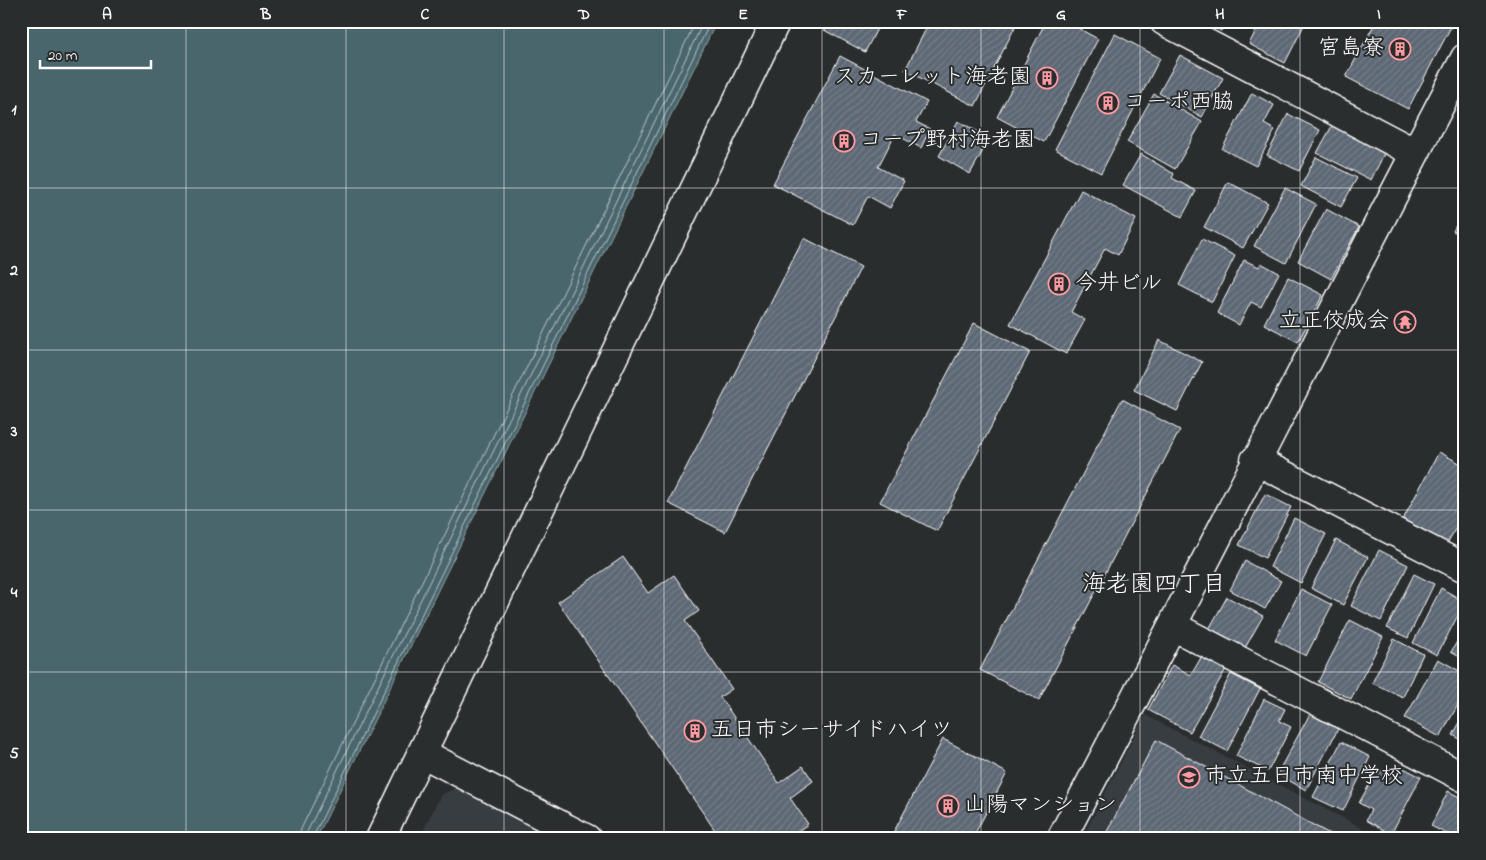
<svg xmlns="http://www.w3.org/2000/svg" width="1486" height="860" viewBox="0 0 1486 860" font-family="'Indie Flower','Klee One',sans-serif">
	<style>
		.built { fill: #393e43 }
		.water { fill: #4a666d; stroke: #92a3a7 }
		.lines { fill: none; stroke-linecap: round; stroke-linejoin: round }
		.shore { stroke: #b7c2c5; stroke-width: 1 }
		.building { fill: url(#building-hatch); stroke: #fff }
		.street-casing { stroke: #fff; stroke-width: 31 }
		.street { stroke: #2a2d2e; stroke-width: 28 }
		.grid { fill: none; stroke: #fff; stroke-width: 1; stroke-opacity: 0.55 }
		.labels { text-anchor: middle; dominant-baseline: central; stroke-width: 4; stroke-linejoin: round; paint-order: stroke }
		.poi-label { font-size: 22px; fill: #fff; stroke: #2a2d2e; text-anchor: start }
		.neighbourhood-label { font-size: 24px; fill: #fff; stroke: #2a2d2e }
		.neatline { fill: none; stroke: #fff; stroke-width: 2 }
		.grid-label { font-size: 16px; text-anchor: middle; font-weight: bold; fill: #fff }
	</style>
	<defs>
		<pattern id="building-hatch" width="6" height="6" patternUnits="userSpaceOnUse" patternTransform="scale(1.25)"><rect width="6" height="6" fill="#5d6774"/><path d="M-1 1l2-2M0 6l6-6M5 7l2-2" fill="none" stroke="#757e89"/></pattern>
	</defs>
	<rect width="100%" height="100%" fill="#2a2d2e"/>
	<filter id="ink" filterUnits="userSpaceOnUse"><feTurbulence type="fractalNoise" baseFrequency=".02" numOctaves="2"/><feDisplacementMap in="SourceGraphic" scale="10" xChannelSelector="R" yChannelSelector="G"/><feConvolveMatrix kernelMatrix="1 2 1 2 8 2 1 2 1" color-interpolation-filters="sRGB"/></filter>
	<g filter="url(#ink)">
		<path class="built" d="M 1145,715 L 1383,839 L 1082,839 Z
			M 456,788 L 553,839 L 419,839 L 441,795 Z"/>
		<path class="water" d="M 21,21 L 717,21 L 316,839 L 21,839 Z"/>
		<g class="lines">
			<path class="shore" d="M 299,839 L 301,829 L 696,21
				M 306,839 L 307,832 L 704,21
				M 312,839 L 711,21"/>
		</g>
		<path class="building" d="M 828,21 L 881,21 L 865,52 L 824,30 Z
			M 930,21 L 1018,21 L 975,106 L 905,70 Z
			M 1046,21 L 1065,21 L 1098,39 L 1044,142 L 997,117 Z
			M 1203,21 L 1226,21 L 1221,31 Z
			M 1261,21 L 1306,21 L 1285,63 L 1249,44 Z
			M 1376,21 L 1454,21 L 1408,109 L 1346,77 Z
			M 1115,34 L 1160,58 L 1101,173 L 1055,149 Z
			M 1180,55 L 1223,78 L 1202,117 L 1159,93 Z
			M 840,56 L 927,102 L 916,122 L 930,129 L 921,148 L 895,134 L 878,167 L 904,181 L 890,208 L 868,196 L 853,225 L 773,184 Z
			M 1252,93 L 1274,105 L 1264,124 L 1275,130 L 1256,166 L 1222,149 Z
			M 1154,94 L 1202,122 L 1175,169 L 1127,142 Z
			M 1288,114 L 1320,130 L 1299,171 L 1267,155 Z
			M 958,121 L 990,138 L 970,174 L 939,156 Z
			M 1333,124 L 1386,150 L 1371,180 L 1317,153 Z
			M 1141,154 L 1174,174 L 1172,178 L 1196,191 L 1182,217 L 1123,185 Z
			M 1316,157 L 1357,178 L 1341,207 L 1301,186 Z
			M 1228,182 L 1268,203 L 1243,248 L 1204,227 Z
			M 1285,188 L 1316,204 L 1286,263 L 1254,246 Z
			M 1081,190 L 1136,219 L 1118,255 L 1105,248 L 1071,312 L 1085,320 L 1066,354 L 1010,324 Z
			M 1326,209 L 1359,227 L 1331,279 L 1298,261 Z
			M 1465,209 L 1465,237 L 1453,231 Z
			M 804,238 L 861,267 L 725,532 L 668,503 Z
			M 1202,239 L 1235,256 L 1212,302 L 1179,285 Z
			M 1244,260 L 1259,267 L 1261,263 L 1279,273 L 1261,307 L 1251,302 L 1239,325 L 1217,313 Z
			M 1288,277 L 1323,295 L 1298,342 L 1264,324 Z
			M 974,323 L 1030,352 L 937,531 L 880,502 Z
			M 1159,340 L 1202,362 L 1177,411 L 1134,390 Z
			M 1122,399 L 1180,430 L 1039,700 L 980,670 Z
			M 1439,452 L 1465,466 L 1465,511 L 1447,544 L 1402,521 Z
			M 1265,494 L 1291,507 L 1265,558 L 1239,545 Z
			M 1294,518 L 1326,534 L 1301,583 L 1270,567 Z
			M 1336,540 L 1368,557 L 1343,605 L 1311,588 Z
			M 1379,550 L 1408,565 L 1381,621 L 1351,606 Z
			M 623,557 L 648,593 L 674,575 L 699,611 L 685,621 L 732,689 L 720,697 L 779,783 L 803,766 L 813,781 L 790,798 L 808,824 L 786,839 L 721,839 L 558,602 Z
			M 1245,561 L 1281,581 L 1265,609 L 1230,590 Z
			M 1414,574 L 1434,584 L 1408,638 L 1387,628 Z
			M 1441,588 L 1465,602 L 1437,655 L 1413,643 Z
			M 1301,589 L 1332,605 L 1306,656 L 1275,640 Z
			M 1227,597 L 1263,616 L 1245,648 L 1209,629 Z
			M 1350,620 L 1383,637 L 1351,699 L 1318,682 Z
			M 1465,628 L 1465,660 L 1451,652 Z
			M 1394,639 L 1423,654 L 1403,697 L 1372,683 Z
			M 1202,656 L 1226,669 L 1190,732 L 1148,710 L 1172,665 L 1191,675 Z
			M 1438,659 L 1465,674 L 1465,692 L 1440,737 L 1405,718 Z
			M 1231,674 L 1260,689 L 1227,751 L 1198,736 Z
			M 1264,699 L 1285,709 L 1279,721 L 1291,727 L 1268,771 L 1236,756 Z
			M 1465,713 L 1465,742 L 1453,735 Z
			M 1310,714 L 1338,729 L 1306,790 L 1277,774 Z
			M 943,739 L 1007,773 L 972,839 L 890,839 Z
			M 1156,740 L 1339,839 L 1103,839 Z
			M 1341,742 L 1370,757 L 1343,811 L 1313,797 Z
			M 1396,764 L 1421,777 L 1391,834 L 1366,820 L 1371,810 L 1359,803 L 1378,769 L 1390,775 Z
			M 1448,791 L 1465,800 L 1465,839 L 1447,839 L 1449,835 L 1431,826 Z"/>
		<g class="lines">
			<g class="street-casing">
				<path id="street" d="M 1164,21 L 1415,153
					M 1255,460 L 1465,568
					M 1173,626 L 1465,778
					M 422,753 L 587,839
					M 380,839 L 776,21
					M 1061,839 C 1198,580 1328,317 1465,58"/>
			</g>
			<use href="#street" class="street"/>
		</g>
	</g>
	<path class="grid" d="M 186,21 L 186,839M 346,21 L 346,839M 504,21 L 504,839M 664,21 L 664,839M 822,21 L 822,839M 981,21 L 981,839M 1140,21 L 1140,839M 1300,21 L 1300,839M 21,188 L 1465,188M 21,350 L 1465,350M 21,510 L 1465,510M 21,672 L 1465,672"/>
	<defs>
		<g id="building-ring" transform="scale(1.125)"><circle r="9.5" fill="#2a2d2e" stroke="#ff9aa2" stroke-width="1.5"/><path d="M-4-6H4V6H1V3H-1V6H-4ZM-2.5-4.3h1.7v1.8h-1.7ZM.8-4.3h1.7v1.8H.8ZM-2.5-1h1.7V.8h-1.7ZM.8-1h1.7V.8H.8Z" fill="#ff9aa2"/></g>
		<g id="temple-ring" transform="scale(1.125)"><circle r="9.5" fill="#2a2d2e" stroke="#ff9aa2" stroke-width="1.5"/><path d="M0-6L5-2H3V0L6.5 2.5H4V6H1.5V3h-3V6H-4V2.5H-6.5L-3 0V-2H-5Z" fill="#ff9aa2"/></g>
		<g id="school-ring" transform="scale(1.125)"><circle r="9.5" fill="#2a2d2e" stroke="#ff9aa2" stroke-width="1.5"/><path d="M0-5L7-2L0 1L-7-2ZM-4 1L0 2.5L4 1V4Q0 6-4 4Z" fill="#ff9aa2"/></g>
	</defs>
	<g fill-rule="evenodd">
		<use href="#building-ring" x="1400" y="49"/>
		<use href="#building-ring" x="1047" y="78"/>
		<use href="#building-ring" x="1108" y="103"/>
		<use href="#building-ring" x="844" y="141"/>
		<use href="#building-ring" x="1059" y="284"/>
		<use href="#temple-ring" x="1405" y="322"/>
		<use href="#building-ring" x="695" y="731"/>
		<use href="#school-ring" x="1189" y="777"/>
		<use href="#building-ring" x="948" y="806"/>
	</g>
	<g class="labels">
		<g class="poi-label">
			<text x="1384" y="49" text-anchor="end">宮島寮</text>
			<text x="1031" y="78" text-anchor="end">スカーレット海老園</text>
			<text x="1124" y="103">コーポ西脇</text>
			<text x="860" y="141">コープ野村海老園</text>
			<text x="1075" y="284">今井ビル</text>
			<text x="1389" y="322" text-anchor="end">立正佼成会</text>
			<text x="711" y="731">五日市シーサイドハイツ</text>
			<text x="1205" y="777">市立五日市南中学校</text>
			<text x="964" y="806">山陽マンション</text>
		</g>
		<g class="neighbourhood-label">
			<text x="1154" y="585">海老園四丁目</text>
		</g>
	</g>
	<rect width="1486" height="860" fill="none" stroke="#2a2d2e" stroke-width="55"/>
	<path d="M40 60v8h111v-8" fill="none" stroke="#ffffff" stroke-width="2.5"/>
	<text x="48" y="60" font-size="15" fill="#ffffff" stroke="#2a2d2e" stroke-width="4" paint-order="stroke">20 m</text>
	<rect x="28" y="28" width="1430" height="804" class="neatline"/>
	<g class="grid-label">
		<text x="107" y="19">A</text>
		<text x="266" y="19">B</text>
		<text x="425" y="19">C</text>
		<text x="584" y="19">D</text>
		<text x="743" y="19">E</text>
		<text x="902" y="19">F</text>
		<text x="1061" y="19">G</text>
		<text x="1220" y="19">H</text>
		<text x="1379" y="19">I</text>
		<text x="14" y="114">1</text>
		<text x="14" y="275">2</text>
		<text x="14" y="436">3</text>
		<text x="14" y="597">4</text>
		<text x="14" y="758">5</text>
	</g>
</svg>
